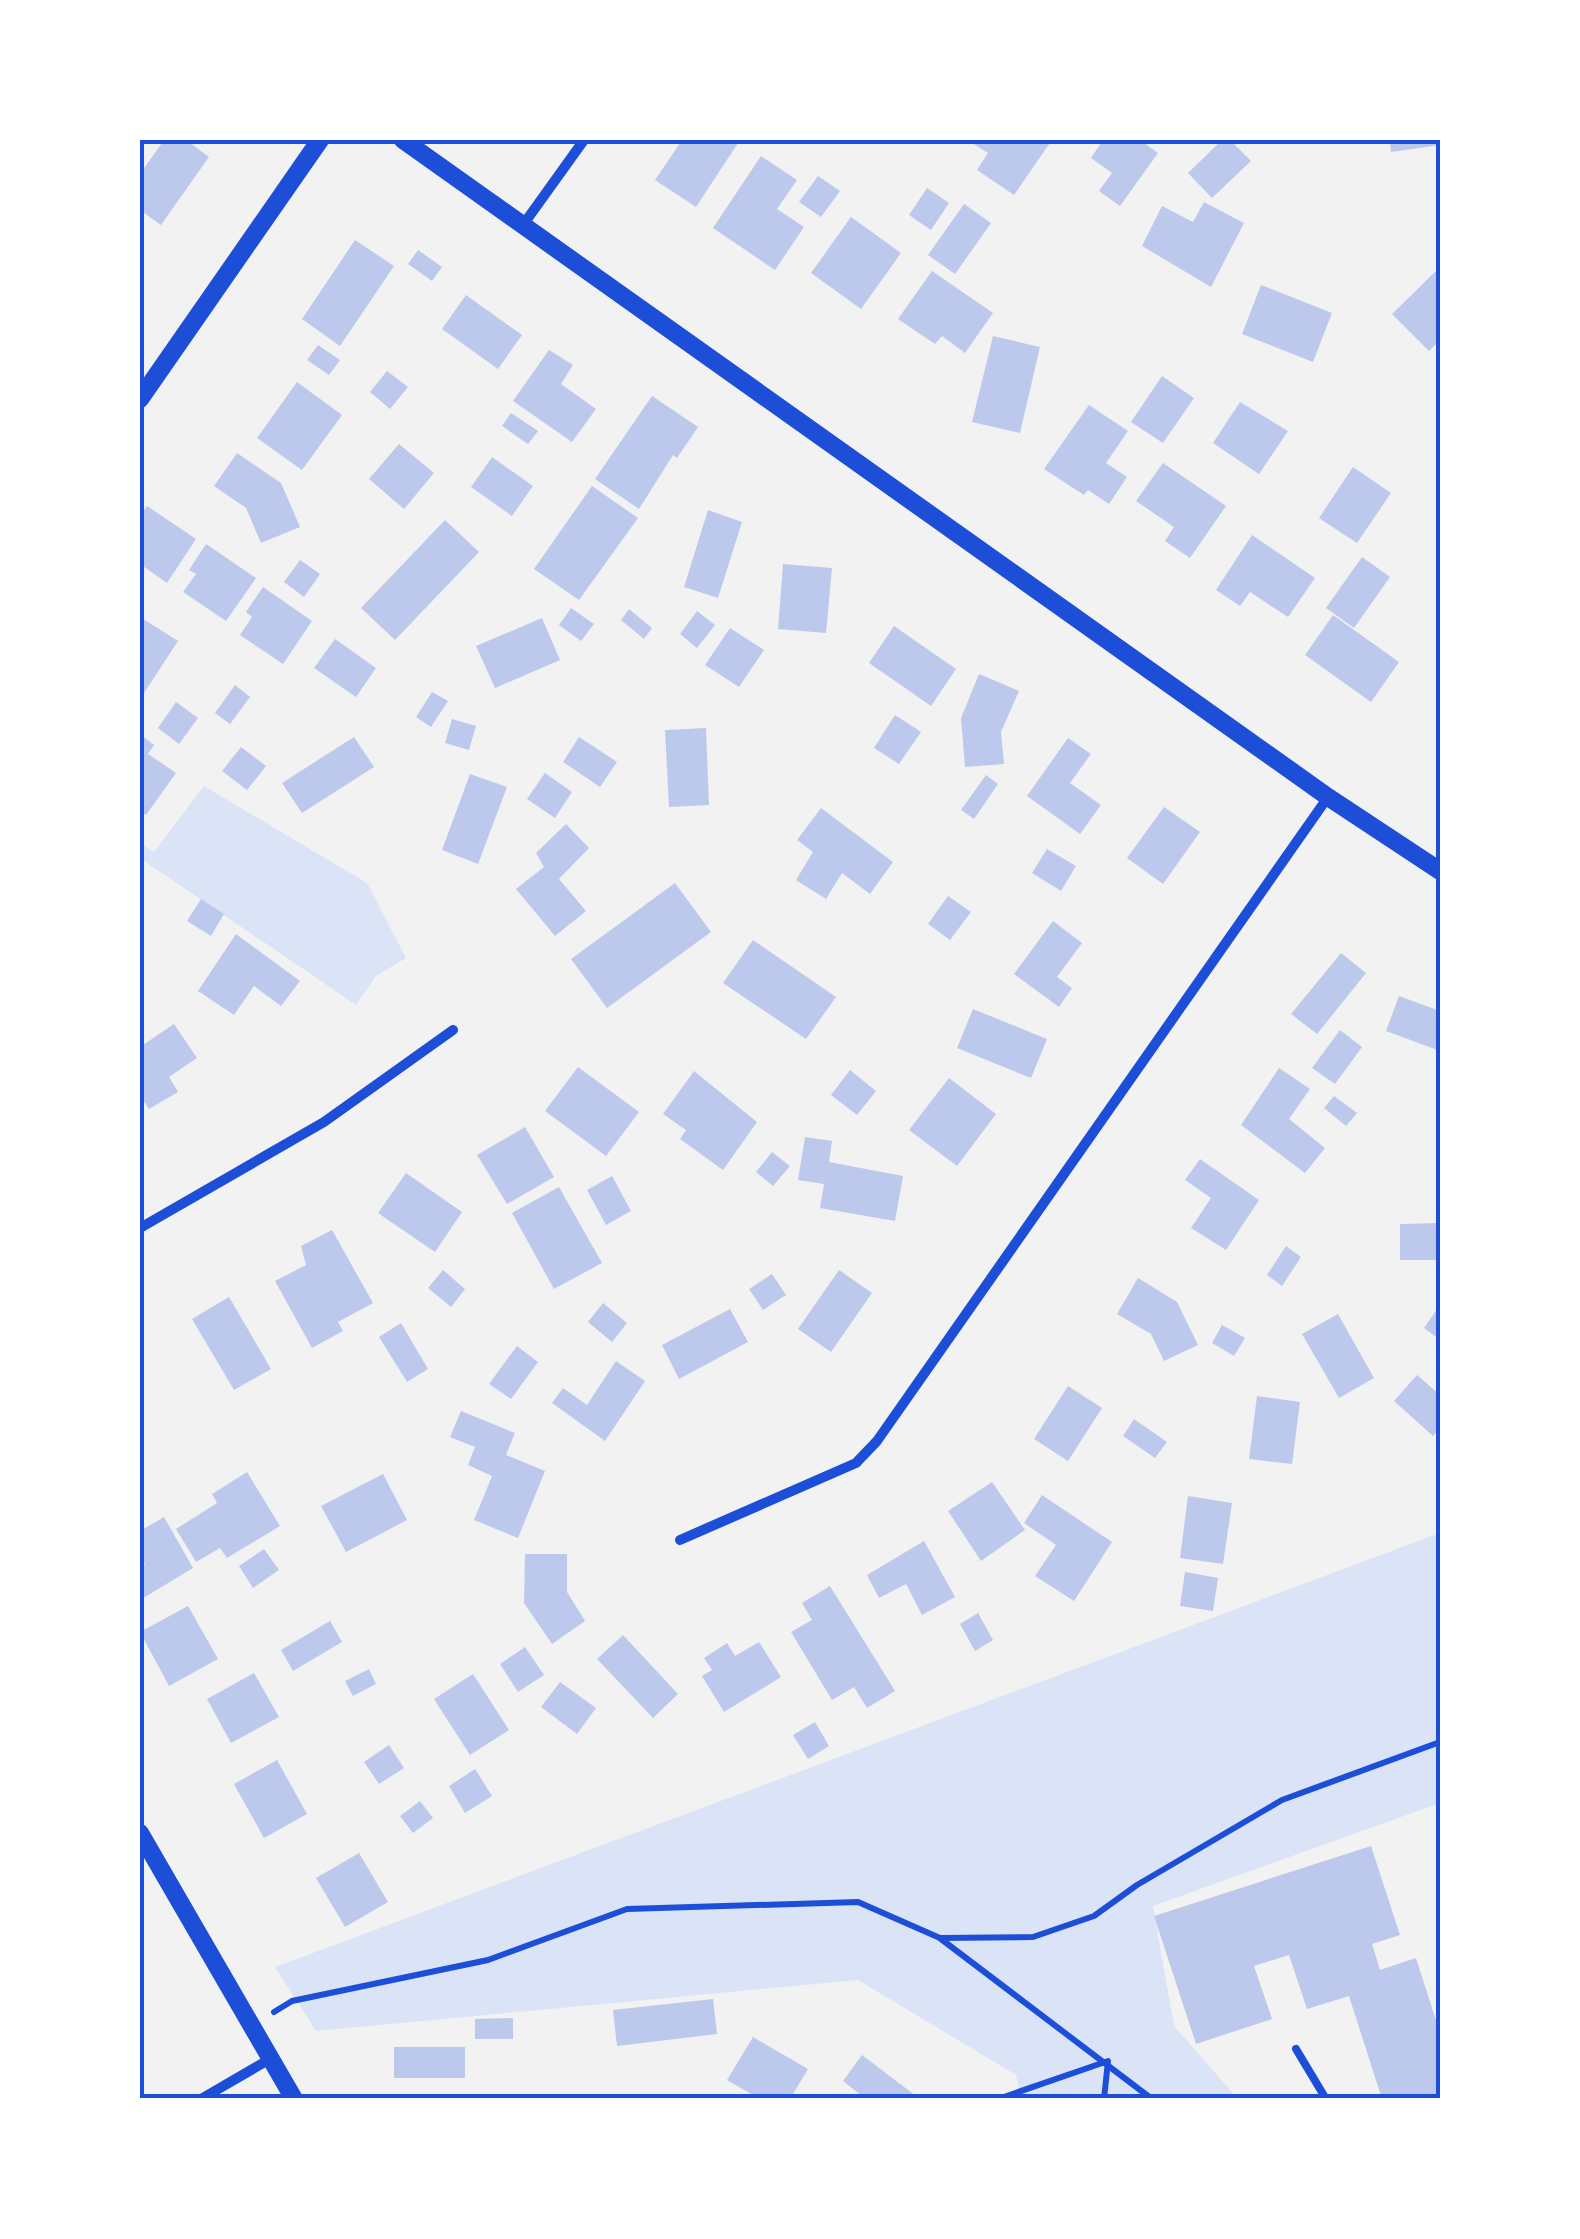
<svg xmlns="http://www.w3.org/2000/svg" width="1580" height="2239" viewBox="0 0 1580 2239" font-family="'Golos Text',sans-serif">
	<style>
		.green { fill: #dbe4f7 }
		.building { fill: #bdc9ec }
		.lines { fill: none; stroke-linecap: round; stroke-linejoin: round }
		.path { stroke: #1d4ed8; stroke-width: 6 }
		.service { stroke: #1d4ed8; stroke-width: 8 }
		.minor { stroke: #1d4ed8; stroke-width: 10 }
		.tertiary { stroke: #1d4ed8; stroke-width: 18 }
		.neatline { fill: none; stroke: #1d4ed8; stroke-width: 4 }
	</style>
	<rect width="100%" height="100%" fill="#f2f2f2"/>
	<path class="green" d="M 204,786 L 367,883 L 406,958 L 376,976 L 356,1005 L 140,858 L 140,843 L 154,852 Z
		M 1440,1533 L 1440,1803 L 1153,1906 L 1174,2026 L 1238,2099 L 1021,2099 L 1016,2075 L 858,1980 L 316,2031 L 275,1967 Z"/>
	<path class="building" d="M 164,140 L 186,140 L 209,157 L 161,225 L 140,210 L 140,174 Z
		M 682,140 L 740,140 L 696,207 L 655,180 Z
		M 977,140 L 1052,140 L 1014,195 L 977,170 L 988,153 L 974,144 Z
		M 1103,140 L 1140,140 L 1158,153 L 1120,206 L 1099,191 L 1112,173 L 1091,158 Z
		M 1222,140 L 1230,140 L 1251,161 L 1212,198 L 1188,173 Z
		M 1390,140 L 1440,140 L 1440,145 L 1391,152 Z
		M 761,156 L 797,180 L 777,209 L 804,227 L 775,270 L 713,228 Z
		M 818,176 L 840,191 L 821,217 L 799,202 Z
		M 927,188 L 949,203 L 931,230 L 909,215 Z
		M 1204,202 L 1244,223 L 1211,287 L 1142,246 L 1162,206 L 1193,222 Z
		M 964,204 L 991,223 L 955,274 L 928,255 Z
		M 851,217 L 901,253 L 861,309 L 811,273 Z
		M 355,240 L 394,266 L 340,346 L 302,319 Z
		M 418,250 L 442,267 L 432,281 L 408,264 Z
		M 1440,267 L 1440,340 L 1429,351 L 1392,314 Z
		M 932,271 L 993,313 L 965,353 L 942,336 L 935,344 L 898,319 Z
		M 1261,285 L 1332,313 L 1313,362 L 1242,334 Z
		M 466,295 L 522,335 L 498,369 L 442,329 Z
		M 993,336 L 1040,347 L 1020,433 L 972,422 Z
		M 318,345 L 340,360 L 329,375 L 307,360 Z
		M 549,350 L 573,365 L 561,384 L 596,409 L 572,442 L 513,401 Z
		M 387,371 L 408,387 L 390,409 L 370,392 Z
		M 1162,376 L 1194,398 L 1163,443 L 1131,422 Z
		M 297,382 L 342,415 L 302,470 L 257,438 Z
		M 652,396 L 698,427 L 677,458 L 673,455 L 639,509 L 595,479 Z
		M 1240,402 L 1288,431 L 1259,474 L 1213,443 Z
		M 1089,405 L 1128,431 L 1106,463 L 1127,477 L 1109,504 L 1088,490 L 1084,495 L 1044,469 Z
		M 511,413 L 538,431 L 528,444 L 502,426 Z
		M 399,444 L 434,473 L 404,509 L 369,479 Z
		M 237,453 L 281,483 L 300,527 L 261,543 L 246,508 L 214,486 Z
		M 492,457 L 533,486 L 512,516 L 471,487 Z
		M 1163,463 L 1226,506 L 1190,558 L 1165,541 L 1174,527 L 1136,501 Z
		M 1353,467 L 1391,493 L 1357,543 L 1319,518 Z
		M 592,486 L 638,518 L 579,600 L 534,569 Z
		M 147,506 L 196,539 L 167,583 L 140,564 L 140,516 Z
		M 708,510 L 742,522 L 718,598 L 684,587 Z
		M 445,520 L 479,552 L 395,640 L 361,608 Z
		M 1252,535 L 1315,578 L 1288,617 L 1250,592 L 1240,606 L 1216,590 Z
		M 206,544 L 256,578 L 226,621 L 183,592 L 196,574 L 189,570 Z
		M 1362,557 L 1390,577 L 1354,628 L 1326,608 Z
		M 300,560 L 320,574 L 304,597 L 284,582 Z
		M 783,564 L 832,568 L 826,633 L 778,629 Z
		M 263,587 L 312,621 L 283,664 L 240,635 L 252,617 L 246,612 Z
		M 571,608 L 594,624 L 581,641 L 559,625 Z
		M 629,609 L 652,628 L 644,639 L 621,620 Z
		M 697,611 L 715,625 L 697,648 L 680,634 Z
		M 1333,615 L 1399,662 L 1371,702 L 1305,655 Z
		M 140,617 L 178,641 L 140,699 Z
		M 542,618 L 560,660 L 495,688 L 476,646 Z
		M 894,626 L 956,669 L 931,706 L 869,663 Z
		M 730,628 L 764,650 L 739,687 L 705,665 Z
		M 335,639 L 376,668 L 356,697 L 314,668 Z
		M 979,674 L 1019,691 L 1001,732 L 1004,764 L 965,767 L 961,718 Z
		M 235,685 L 250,697 L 230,724 L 215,713 Z
		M 432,692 L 448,701 L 431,727 L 416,717 Z
		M 176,702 L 198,718 L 179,744 L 158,728 Z
		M 895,715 L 921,732 L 899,764 L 874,748 Z
		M 452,719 L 476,726 L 469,750 L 445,743 Z
		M 706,728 L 709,805 L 669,807 L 665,730 Z
		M 140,734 L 154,745 L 148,754 L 176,773 L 146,815 L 140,811 Z
		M 354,737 L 374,767 L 302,813 L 282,783 Z
		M 579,737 L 617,762 L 600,787 L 563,762 Z
		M 1068,738 L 1091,754 L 1070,783 L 1101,805 L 1080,834 L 1027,796 Z
		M 241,747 L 266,766 L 247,790 L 222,771 Z
		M 545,773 L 572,792 L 555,818 L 527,799 Z
		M 470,774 L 507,787 L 478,864 L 442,850 Z
		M 986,775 L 998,784 L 974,819 L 961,810 Z
		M 1164,807 L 1200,832 L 1163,884 L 1127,858 Z
		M 821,808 L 893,862 L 870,894 L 842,873 L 826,899 L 796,880 L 813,852 L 797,840 Z
		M 566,824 L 589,848 L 559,879 L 586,911 L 555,936 L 516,889 L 544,867 L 536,853 Z
		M 1047,849 L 1076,866 L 1061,891 L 1032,873 Z
		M 675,883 L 711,932 L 607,1008 L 571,959 Z
		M 948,896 L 971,912 L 950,940 L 928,924 Z
		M 201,899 L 224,914 L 211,936 L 187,921 Z
		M 1053,921 L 1082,943 L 1057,977 L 1072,988 L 1059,1007 L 1014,974 Z
		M 236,934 L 300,981 L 281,1006 L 254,986 L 234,1015 L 198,991 Z
		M 753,940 L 836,997 L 806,1039 L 723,983 Z
		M 1341,953 L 1366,973 L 1317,1034 L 1291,1014 Z
		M 1399,996 L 1440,1011 L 1440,1051 L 1386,1031 Z
		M 973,1009 L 1047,1039 L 1031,1078 L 957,1048 Z
		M 174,1024 L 197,1058 L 169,1077 L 178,1092 L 149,1109 L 140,1095 L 140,1047 Z
		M 1340,1030 L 1362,1047 L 1335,1084 L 1312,1068 Z
		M 578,1067 L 639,1112 L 606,1156 L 545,1111 Z
		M 1279,1068 L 1310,1089 L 1289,1119 L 1325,1148 L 1305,1173 L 1241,1125 Z
		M 850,1070 L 876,1091 L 857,1115 L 831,1095 Z
		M 694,1071 L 757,1122 L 723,1170 L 680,1139 L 686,1130 L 663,1114 Z
		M 949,1078 L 996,1114 L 957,1166 L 909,1130 Z
		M 1334,1096 L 1357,1113 L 1346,1126 L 1324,1108 Z
		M 525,1127 L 554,1177 L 507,1204 L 477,1155 Z
		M 805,1137 L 832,1141 L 829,1162 L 903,1176 L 895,1221 L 820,1208 L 824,1184 L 798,1180 Z
		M 772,1152 L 790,1166 L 773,1186 L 756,1172 Z
		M 1200,1159 L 1259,1200 L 1226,1250 L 1191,1228 L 1211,1198 L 1185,1180 Z
		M 406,1173 L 462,1212 L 435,1252 L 378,1213 Z
		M 612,1176 L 631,1211 L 606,1225 L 587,1190 Z
		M 559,1187 L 602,1263 L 554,1289 L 512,1213 Z
		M 1440,1223 L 1440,1260 L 1400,1260 L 1400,1224 Z
		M 332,1230 L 373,1303 L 338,1322 L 343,1331 L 312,1348 L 275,1281 L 306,1265 L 301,1246 Z
		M 1286,1246 L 1301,1257 L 1282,1286 L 1267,1275 Z
		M 443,1270 L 465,1289 L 451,1307 L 428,1288 Z
		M 839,1270 L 872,1293 L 831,1352 L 798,1329 Z
		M 772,1274 L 786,1295 L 763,1310 L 749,1289 Z
		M 1138,1278 L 1177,1302 L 1198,1345 L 1164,1361 L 1151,1334 L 1117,1314 Z
		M 229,1297 L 271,1369 L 234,1390 L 192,1319 Z
		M 603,1303 L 627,1323 L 612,1342 L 588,1322 Z
		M 730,1309 L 748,1342 L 679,1379 L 662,1345 Z
		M 1437,1309 L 1440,1312 L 1440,1340 L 1424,1328 Z
		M 1338,1314 L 1374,1378 L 1339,1398 L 1302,1334 Z
		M 401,1323 L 428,1369 L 407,1382 L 379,1337 Z
		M 1222,1325 L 1245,1338 L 1234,1356 L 1212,1343 Z
		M 517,1346 L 538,1362 L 511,1399 L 489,1384 Z
		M 616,1361 L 645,1381 L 605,1441 L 552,1403 L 563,1388 L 587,1405 Z
		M 1417,1375 L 1440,1395 L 1440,1428 L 1433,1436 L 1394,1401 Z
		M 1068,1386 L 1102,1408 L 1068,1461 L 1034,1439 Z
		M 1257,1396 L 1300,1402 L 1292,1464 L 1249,1459 Z
		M 461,1411 L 515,1433 L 506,1455 L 545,1471 L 518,1538 L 474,1520 L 492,1476 L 468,1465 L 475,1447 L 450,1437 Z
		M 1134,1419 L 1167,1442 L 1155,1458 L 1123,1436 Z
		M 247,1472 L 280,1526 L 227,1558 L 220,1548 L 196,1562 L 176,1529 L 217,1503 L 212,1494 Z
		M 383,1474 L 407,1520 L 346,1552 L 321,1506 Z
		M 992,1482 L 1025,1530 L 981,1561 L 948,1511 Z
		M 1042,1495 L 1112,1542 L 1074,1601 L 1035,1576 L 1056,1545 L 1024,1523 Z
		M 1188,1496 L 1232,1503 L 1223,1564 L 1180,1558 Z
		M 164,1517 L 193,1568 L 140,1600 L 140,1568 L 145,1565 L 140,1557 L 140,1531 Z
		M 924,1541 L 955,1597 L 922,1615 L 906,1584 L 879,1598 L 867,1575 Z
		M 264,1549 L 279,1570 L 253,1588 L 239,1566 Z
		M 525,1554 L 567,1554 L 567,1592 L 585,1621 L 552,1644 L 524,1603 Z
		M 1185,1572 L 1218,1578 L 1213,1611 L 1180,1606 Z
		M 830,1586 L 895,1691 L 867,1708 L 854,1687 L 832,1700 L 791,1632 L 812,1620 L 802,1603 Z
		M 188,1606 L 218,1659 L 169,1686 L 140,1632 Z
		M 978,1613 L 993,1640 L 975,1651 L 960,1624 Z
		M 330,1621 L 342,1642 L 293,1671 L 281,1650 Z
		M 623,1635 L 678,1694 L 653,1718 L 597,1659 Z
		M 759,1642 L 781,1677 L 724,1712 L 702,1676 L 712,1670 L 704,1658 L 727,1643 L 735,1656 Z
		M 525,1647 L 544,1675 L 518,1692 L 500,1664 Z
		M 369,1669 L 376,1684 L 353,1696 L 345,1681 Z
		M 254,1673 L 279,1717 L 231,1743 L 207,1699 Z
		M 473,1674 L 509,1730 L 470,1755 L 434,1699 Z
		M 560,1682 L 596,1708 L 577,1734 L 541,1707 Z
		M 815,1722 L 829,1746 L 808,1759 L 793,1735 Z
		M 389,1745 L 404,1768 L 379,1784 L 364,1762 Z
		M 277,1760 L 307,1814 L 264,1838 L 234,1784 Z
		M 475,1769 L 492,1796 L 465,1813 L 449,1786 Z
		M 420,1801 L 433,1818 L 413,1833 L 400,1816 Z
		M 1371,1846 L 1400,1935 L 1372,1944 L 1380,1970 L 1416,1958 L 1440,2033 L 1440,2099 L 1382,2099 L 1349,1996 L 1307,2009 L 1289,1955 L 1254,1966 L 1272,2019 L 1196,2044 L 1154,1916 Z
		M 359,1853 L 388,1902 L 345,1927 L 316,1878 Z
		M 713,1999 L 717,2034 L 617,2046 L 613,2010 Z
		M 513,2018 L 513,2039 L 475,2039 L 475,2019 Z
		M 753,2037 L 808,2069 L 790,2099 L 760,2099 L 727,2080 Z
		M 394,2047 L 465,2047 L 465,2078 L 394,2078 Z
		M 862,2055 L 920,2099 L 866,2099 L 843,2081 Z"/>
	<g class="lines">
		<path class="path" d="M 941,1939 L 1152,2099
			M 274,2012 L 292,2001 L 488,1960 L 627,1909 L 858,1902 L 940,1938 L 1033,1937 L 1094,1916 L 1137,1885 L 1282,1800 L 1440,1742
			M 998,2099 L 1108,2061 L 1104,2099"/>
		<path class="service" d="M 1296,2049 L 1326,2099"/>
		<path class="minor" d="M 523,225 L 584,140
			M 140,1228 L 324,1122 L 453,1030
			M 680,1540 L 856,1463 L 877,1441 L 1328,797
			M 201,2099 L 270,2059"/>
		<path class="tertiary" d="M 403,140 L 1328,797 L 1440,871
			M 140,399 L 320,140
			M 140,1833 L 294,2099"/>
	</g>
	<rect width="1580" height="2239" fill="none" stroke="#ffffff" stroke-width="285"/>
	<rect x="142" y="142" width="1296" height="1954" class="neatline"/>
</svg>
